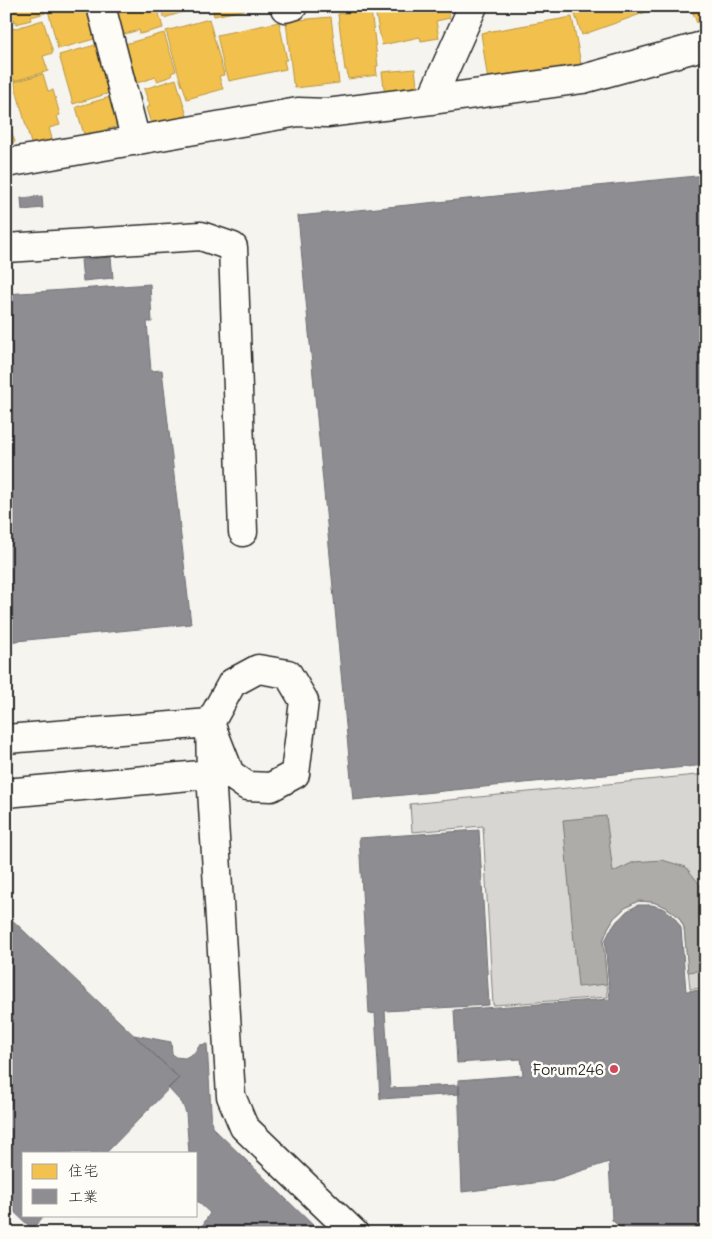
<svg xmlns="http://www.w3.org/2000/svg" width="712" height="1239" viewBox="0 0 712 1239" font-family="Mali,'Klee One',sans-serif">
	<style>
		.green { fill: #d7d6d2; stroke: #81807e }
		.water { fill: #adaca9; stroke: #797877 }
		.homes { fill: #f2c14e; stroke: #b69444 }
		.industry { fill: #8d8d92; stroke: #707073 }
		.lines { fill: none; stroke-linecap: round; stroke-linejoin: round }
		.minor-casing { stroke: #2b2b2b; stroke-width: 31 }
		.minor { stroke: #fdfcf7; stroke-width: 28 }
		.poi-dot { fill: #d1495b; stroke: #fdfcf7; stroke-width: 2 }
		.labels { text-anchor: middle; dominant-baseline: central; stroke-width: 5; stroke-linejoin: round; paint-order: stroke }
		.poi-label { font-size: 15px; fill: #2b2b2b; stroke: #fdfcf7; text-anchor: end }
	</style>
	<rect width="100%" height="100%" fill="#f5f4ef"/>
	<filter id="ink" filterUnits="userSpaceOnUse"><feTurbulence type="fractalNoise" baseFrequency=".02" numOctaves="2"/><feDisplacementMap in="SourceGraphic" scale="10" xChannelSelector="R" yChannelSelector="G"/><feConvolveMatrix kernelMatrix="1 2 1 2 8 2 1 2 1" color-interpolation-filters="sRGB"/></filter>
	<g filter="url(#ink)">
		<path class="green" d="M 706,774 L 706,988 L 690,989 L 684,927 L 678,916 L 666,907 L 653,902 L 638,901 L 625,908 L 614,918 L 608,928 L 603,941 L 608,997 L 493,1005 L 483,826 L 412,832 L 410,804 Z"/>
		<path class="water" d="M 606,816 L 613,872 L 634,862 L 662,860 L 686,867 L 705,891 L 706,970 L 688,972 L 684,927 L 678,916 L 666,907 L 653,902 L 638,901 L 625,908 L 614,918 L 608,928 L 603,941 L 607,984 L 578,987 L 563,820 Z"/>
		<path class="homes" d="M 10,6 L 43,6 L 45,13 L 31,17 L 31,20 L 16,24 L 16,21 L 14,22 Z
			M 47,6 L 90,6 L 98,38 L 58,49 Z
			M 116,6 L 157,6 L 163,28 L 140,34 L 139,30 L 121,35 L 113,7 Z
			M 160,6 L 199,6 L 199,7 L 164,18 Z
			M 212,6 L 263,6 L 214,16 Z
			M 374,6 L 447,6 L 450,18 L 436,21 L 439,38 L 421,41 L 420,37 L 382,45 Z
			M 572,6 L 647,6 L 649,11 L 582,35 Z
			M 690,6 L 706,6 L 706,27 L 703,29 L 700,22 L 697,23 Z
			M 371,10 L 378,66 L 376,66 L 377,75 L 348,79 L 347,70 L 345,70 L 338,14 Z
			M 331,17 L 339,83 L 295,88 L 294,83 L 293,83 L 286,21 Z
			M 572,17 L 581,64 L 488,81 L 481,33 Z
			M 209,19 L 224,75 L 219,76 L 223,89 L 187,99 L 183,86 L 182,86 L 166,31 Z
			M 43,20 L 53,53 L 43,56 L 48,71 L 14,81 L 6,53 L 6,31 Z
			M 279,22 L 287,60 L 284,60 L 286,69 L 229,81 L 227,73 L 225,73 L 217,35 Z
			M 164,33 L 176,71 L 171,73 L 172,76 L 157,81 L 156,77 L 137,83 L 125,44 Z
			M 99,44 L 110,93 L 73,104 L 59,55 Z
			M 415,69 L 418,93 L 385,96 L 382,72 Z
			M 43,74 L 48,91 L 53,90 L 60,115 L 57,116 L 60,125 L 49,128 L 53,142 L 32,147 L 14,82 Z
			M 176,79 L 187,116 L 152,127 L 146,108 L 150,106 L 144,89 Z
			M 117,95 L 119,126 L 104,130 L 105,132 L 85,138 L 76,107 Z
			M 6,115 L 15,142 L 6,145 Z"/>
		<path class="industry" d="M 706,175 L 706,765 L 353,800 L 298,216 Z
			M 42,196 L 43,208 L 22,210 L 21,198 Z
			M 111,257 L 113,278 L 83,281 L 81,260 Z
			M 150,284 L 152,322 L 147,322 L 151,371 L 162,370 L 191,624 L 6,642 L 6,294 Z
			M 479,830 L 489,1005 L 385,1011 L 390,1088 L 459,1085 L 460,1094 L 380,1099 L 375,1013 L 369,1014 L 359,838 Z
			M 638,905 L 652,905 L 665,909 L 675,918 L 681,928 L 686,991 L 706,990 L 706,1222 L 695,1233 L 626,1233 L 612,1220 L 609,1162 L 550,1181 L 462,1192 L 458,1080 L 523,1075 L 521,1059 L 457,1063 L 454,1010 L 610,999 L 605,941 L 610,931 L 617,921 L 627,911 Z
			M 6,914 L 179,1078 L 106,1153 L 24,1153 L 24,1215 L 45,1215 L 32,1229 L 6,1204 Z
			M 134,1035 L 171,1042 L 172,1053 L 175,1057 L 185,1058 L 194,1053 L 200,1045 L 207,1044 L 212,1127 L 321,1233 L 198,1233 L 210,1213 L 196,1200 L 196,1153 L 189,1153 L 186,1113 L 182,1103 L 168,1088 L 179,1078 Z"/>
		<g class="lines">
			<g class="minor-casing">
				<path id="minor" d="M 101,6 L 136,141
					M 285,8 L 293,6
					M 431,100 L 473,6
					M 6,163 L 298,112 L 327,113 L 431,100 L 583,79 L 706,45
					M 6,248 L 201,236 L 233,247 L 243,532
					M 210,723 L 230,774 L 247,786 L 271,787 L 295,774 L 304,701 L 288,674 L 258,669 L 232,683 L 210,723 L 211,774 L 231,1096 L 244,1127 L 354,1233
					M 6,739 L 210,723
					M 6,793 L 211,774"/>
			</g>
			<use href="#minor" class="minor"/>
		</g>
	</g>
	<circle class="poi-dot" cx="614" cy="1069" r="5"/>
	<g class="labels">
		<g class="poi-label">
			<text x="604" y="1069">Forum246</text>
		</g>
	</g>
	<rect width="712" height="1239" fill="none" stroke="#fdfcf7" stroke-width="25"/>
	<rect x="12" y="12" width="687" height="1214" fill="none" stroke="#2b2b2b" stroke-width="2" filter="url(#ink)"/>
	<rect x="22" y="1152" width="175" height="65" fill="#fdfcf7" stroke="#a9a8a5"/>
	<rect x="32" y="1164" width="25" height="15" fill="#f2c14e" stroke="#a9a8a5"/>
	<text x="68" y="1176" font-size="15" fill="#2b2b2b">住宅</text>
	<rect x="32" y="1189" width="25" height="15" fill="#8d8d92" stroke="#a9a8a5"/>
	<text x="68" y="1202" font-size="15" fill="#2b2b2b">工業</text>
</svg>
